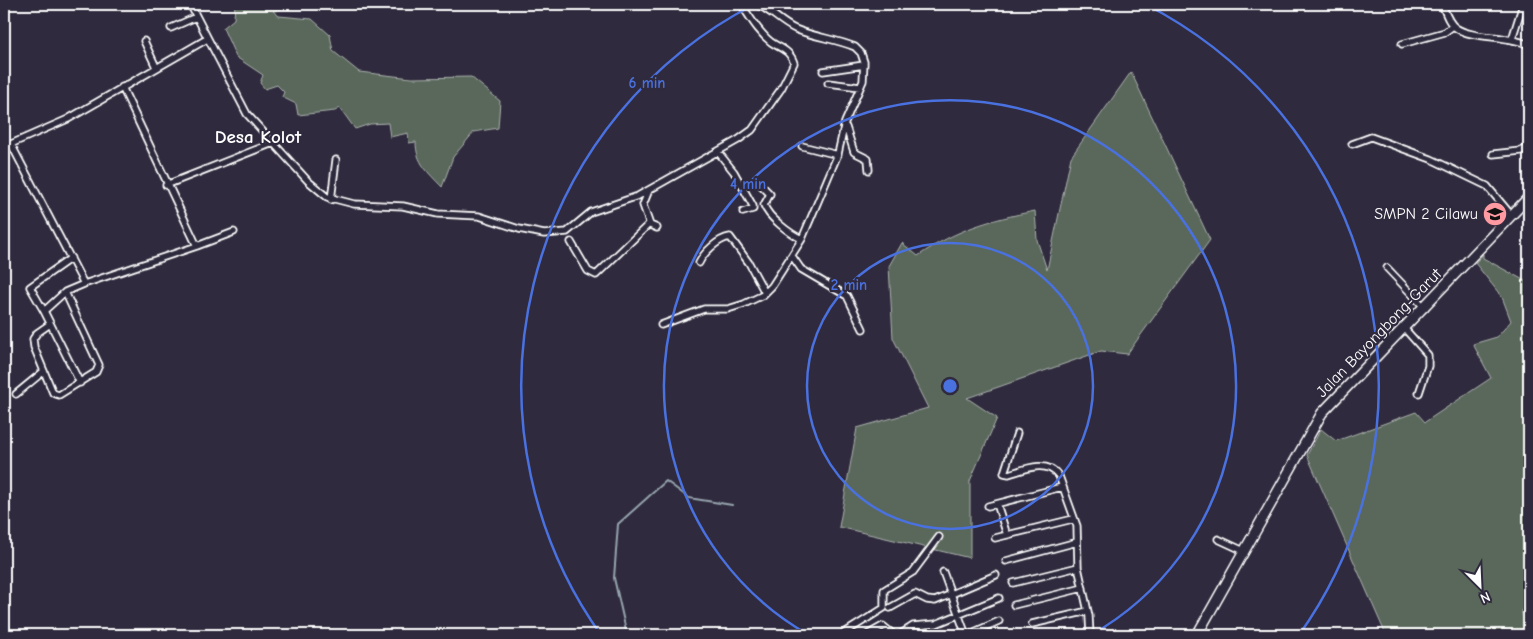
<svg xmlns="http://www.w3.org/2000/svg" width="1533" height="639" viewBox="0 0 1533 639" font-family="'Comic Neue',sans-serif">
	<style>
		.green { fill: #5a675c; stroke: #acb3ae }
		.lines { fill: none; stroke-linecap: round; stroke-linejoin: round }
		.stream { stroke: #97a5b0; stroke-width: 2 }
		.street-casing { stroke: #fff; stroke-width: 9 }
		.primary-casing { stroke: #fff; stroke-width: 12 }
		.street { stroke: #2f2a3d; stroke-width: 5.5 }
		.primary { stroke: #2f2a3d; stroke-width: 9 }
		.ring { fill: none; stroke: #4a71e0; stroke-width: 2.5 }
		.labels { text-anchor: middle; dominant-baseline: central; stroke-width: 4.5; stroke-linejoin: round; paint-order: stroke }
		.poi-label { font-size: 16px; fill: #fff; stroke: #2f2a3d; text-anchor: end }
		.street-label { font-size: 16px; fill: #fff; stroke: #2f2a3d }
		.quarter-label { font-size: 19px; font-weight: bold; fill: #fff; stroke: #2f2a3d }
		.centre { fill: #4a71e0; stroke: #2f2a3d; stroke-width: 2.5 }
		.ring-label { font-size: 15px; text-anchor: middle; font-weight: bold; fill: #4a71e0; stroke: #2f2a3d; stroke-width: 4.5; stroke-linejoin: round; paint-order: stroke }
	</style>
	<rect width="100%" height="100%" fill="#2f2a3d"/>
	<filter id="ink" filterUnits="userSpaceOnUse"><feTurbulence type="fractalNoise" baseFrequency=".02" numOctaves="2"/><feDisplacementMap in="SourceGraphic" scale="10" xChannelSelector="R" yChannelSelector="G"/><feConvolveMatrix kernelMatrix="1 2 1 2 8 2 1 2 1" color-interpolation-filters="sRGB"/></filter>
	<g filter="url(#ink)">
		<path class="green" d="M 235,4 L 302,4 L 273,11 L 279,16 L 312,19 L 330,35 L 333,51 L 359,72 L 412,78 L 471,77 L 500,101 L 498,128 L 474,132 L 453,157 L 442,187 C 428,172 416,163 416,142 L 409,143 L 408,133 L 390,137 L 388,123 L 370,124 L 355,129 L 340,108 L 335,111 L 298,115 L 296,104 L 282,97 L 284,92 L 277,85 L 265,89 L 260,83 L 263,75 L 236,57 L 223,28 L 234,19 Z
			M 1131,72 L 1210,240 L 1127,354 L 1101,351 L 967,398 L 997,418 L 970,481 L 970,558 L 839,527 L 857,428 L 928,408 L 893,338 L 889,266 L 902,243 L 918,256 C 957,229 989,220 1035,211 L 1037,240 L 1047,270 L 1071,157 Z
			M 1483,254 L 1483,258 L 1529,283 L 1529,606 L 1521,610 L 1529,635 L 1386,635 L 1307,455 L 1321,429 L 1336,441 L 1416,412 L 1425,422 L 1491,378 L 1473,344 L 1497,337 L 1511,321 L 1502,297 L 1475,263 Z"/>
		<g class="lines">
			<path class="stream" d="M 627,635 L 614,578 L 618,524 L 666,481 L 689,498 L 732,505"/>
			<g class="street-casing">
				<path id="street" d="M 190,4 L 247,114 L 308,181 L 327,197 L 354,204 L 403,206 L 438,214 L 479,216 L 519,229 L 544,234 L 567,232 L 591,212 L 638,196 L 738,140 L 752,130 L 781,89 L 794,63 C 790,50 781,49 771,42 C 758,32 750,17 741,4
					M 1442,4 C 1445,11 1448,23 1456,28 C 1472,39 1509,35 1529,45
					M 171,28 L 196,17
					M 1512,39 L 1523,4
					M 144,41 L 156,67
					M 1402,44 L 1445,32 L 1453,26
					M 823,71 L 864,65
					M 828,83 L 860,87
					M 122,87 L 197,246 L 234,232
					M 846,127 L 854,152 L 868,159 L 869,170
					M 11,144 L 84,284 L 65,292 L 44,311 L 80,383
					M 1352,144 L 1371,137 L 1431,159 L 1487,186 L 1512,216
					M 802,146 L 838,155
					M 4,147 L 68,119 L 207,39
					M 718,152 L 734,172 L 753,206 L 753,209 L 743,212
					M 1493,154 L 1521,151 L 1529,147
					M 760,184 L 770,194 L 764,205 C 768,217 790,234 802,239
					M 166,185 L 273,143
					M 649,190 L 643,205 L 650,225 L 657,228
					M 331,200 L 336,160
					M 1522,203 L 1529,210
					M 571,242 L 588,271 L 596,275 L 649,224
					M 792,256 L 801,269 L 847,296 L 863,329
					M 699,263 C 704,252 718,239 730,237 L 749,263 L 765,293
					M 1387,268 L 1425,308
					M 84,284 L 197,246
					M 44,311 L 30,287 L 71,258
					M 50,324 L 37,333 L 33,339 L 34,347 L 53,393 L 59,395 L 96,372 L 99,365 L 65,292
					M 661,325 L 704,309 L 728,309 L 744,304 L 763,295 L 772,286 L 802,239 L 838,154 L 845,122 L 863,81 L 864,62 L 861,53 L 855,47 C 836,39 814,37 795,29 C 780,22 771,10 756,4
					M 1404,328 L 1428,355 L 1428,366 L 1419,393
					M 16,394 L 44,371
					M 1017,433 L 1004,473 L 1009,474 C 1025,469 1047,459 1059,476 L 1077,526 L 1078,567 L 1089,616 L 1090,635
					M 997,504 L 1007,535
					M 988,506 L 1062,487
					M 995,538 L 1073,519
					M 1218,539 L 1244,551
					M 1006,561 L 1077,542
					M 943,572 L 966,635
					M 1013,583 L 1078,567
					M 1014,605 L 1083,588
					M 890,608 L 915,594 L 927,600 L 935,601 L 996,575
					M 1032,624 L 1088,611
					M 922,627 L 925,635
					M 841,635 L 884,608 L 884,590 L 913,572 L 939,537
					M 867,635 L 883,626 L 894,635
					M 899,635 L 913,626 L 936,624 L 999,598
					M 967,635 L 999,621"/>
			</g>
			<g class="primary-casing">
				<path id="primary" d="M 1197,635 L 1322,413 L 1529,197"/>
			</g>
			<use href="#street" class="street"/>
			<use href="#primary" class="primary"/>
		</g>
	</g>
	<g class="ring">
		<circle cx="950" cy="386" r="143"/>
		<path d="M809 635A286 286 0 1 1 1091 635"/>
		<path d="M601 635A429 429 0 0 1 755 4M1145 4A429 429 0 0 1 1299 635"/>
	</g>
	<defs>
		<g id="school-disc" transform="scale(1.25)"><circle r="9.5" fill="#ff9aa2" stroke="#2f2a3d"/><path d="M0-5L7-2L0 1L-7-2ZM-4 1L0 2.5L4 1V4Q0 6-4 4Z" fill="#111"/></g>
	</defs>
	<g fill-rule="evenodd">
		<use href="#school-disc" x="1495" y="214"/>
	</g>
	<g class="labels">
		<g class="poi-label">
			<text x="1478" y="214">SMPN 2 Cilawu</text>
		</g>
		<g class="street-label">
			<text transform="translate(1379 333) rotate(-46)">Jalan Bayongbong-Garut</text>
		</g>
		<g class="quarter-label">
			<text x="258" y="137">Desa Kolot</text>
		</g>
	</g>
	<circle cx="950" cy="386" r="8" class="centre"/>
	<g class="ring-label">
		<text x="647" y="88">6 min</text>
		<text x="748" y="189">4 min</text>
		<text x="849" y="290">2 min</text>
	</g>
	<rect width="1533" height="639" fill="none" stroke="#2f2a3d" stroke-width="20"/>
	<rect x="10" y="10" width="1513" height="619" fill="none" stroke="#fff" stroke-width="2" filter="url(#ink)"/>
	<g transform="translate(1480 586) rotate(156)" stroke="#2f2a3d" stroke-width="4" paint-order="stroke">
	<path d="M0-4L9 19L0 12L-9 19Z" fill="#ffffff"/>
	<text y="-8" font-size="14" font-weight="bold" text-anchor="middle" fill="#ffffff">N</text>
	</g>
</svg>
